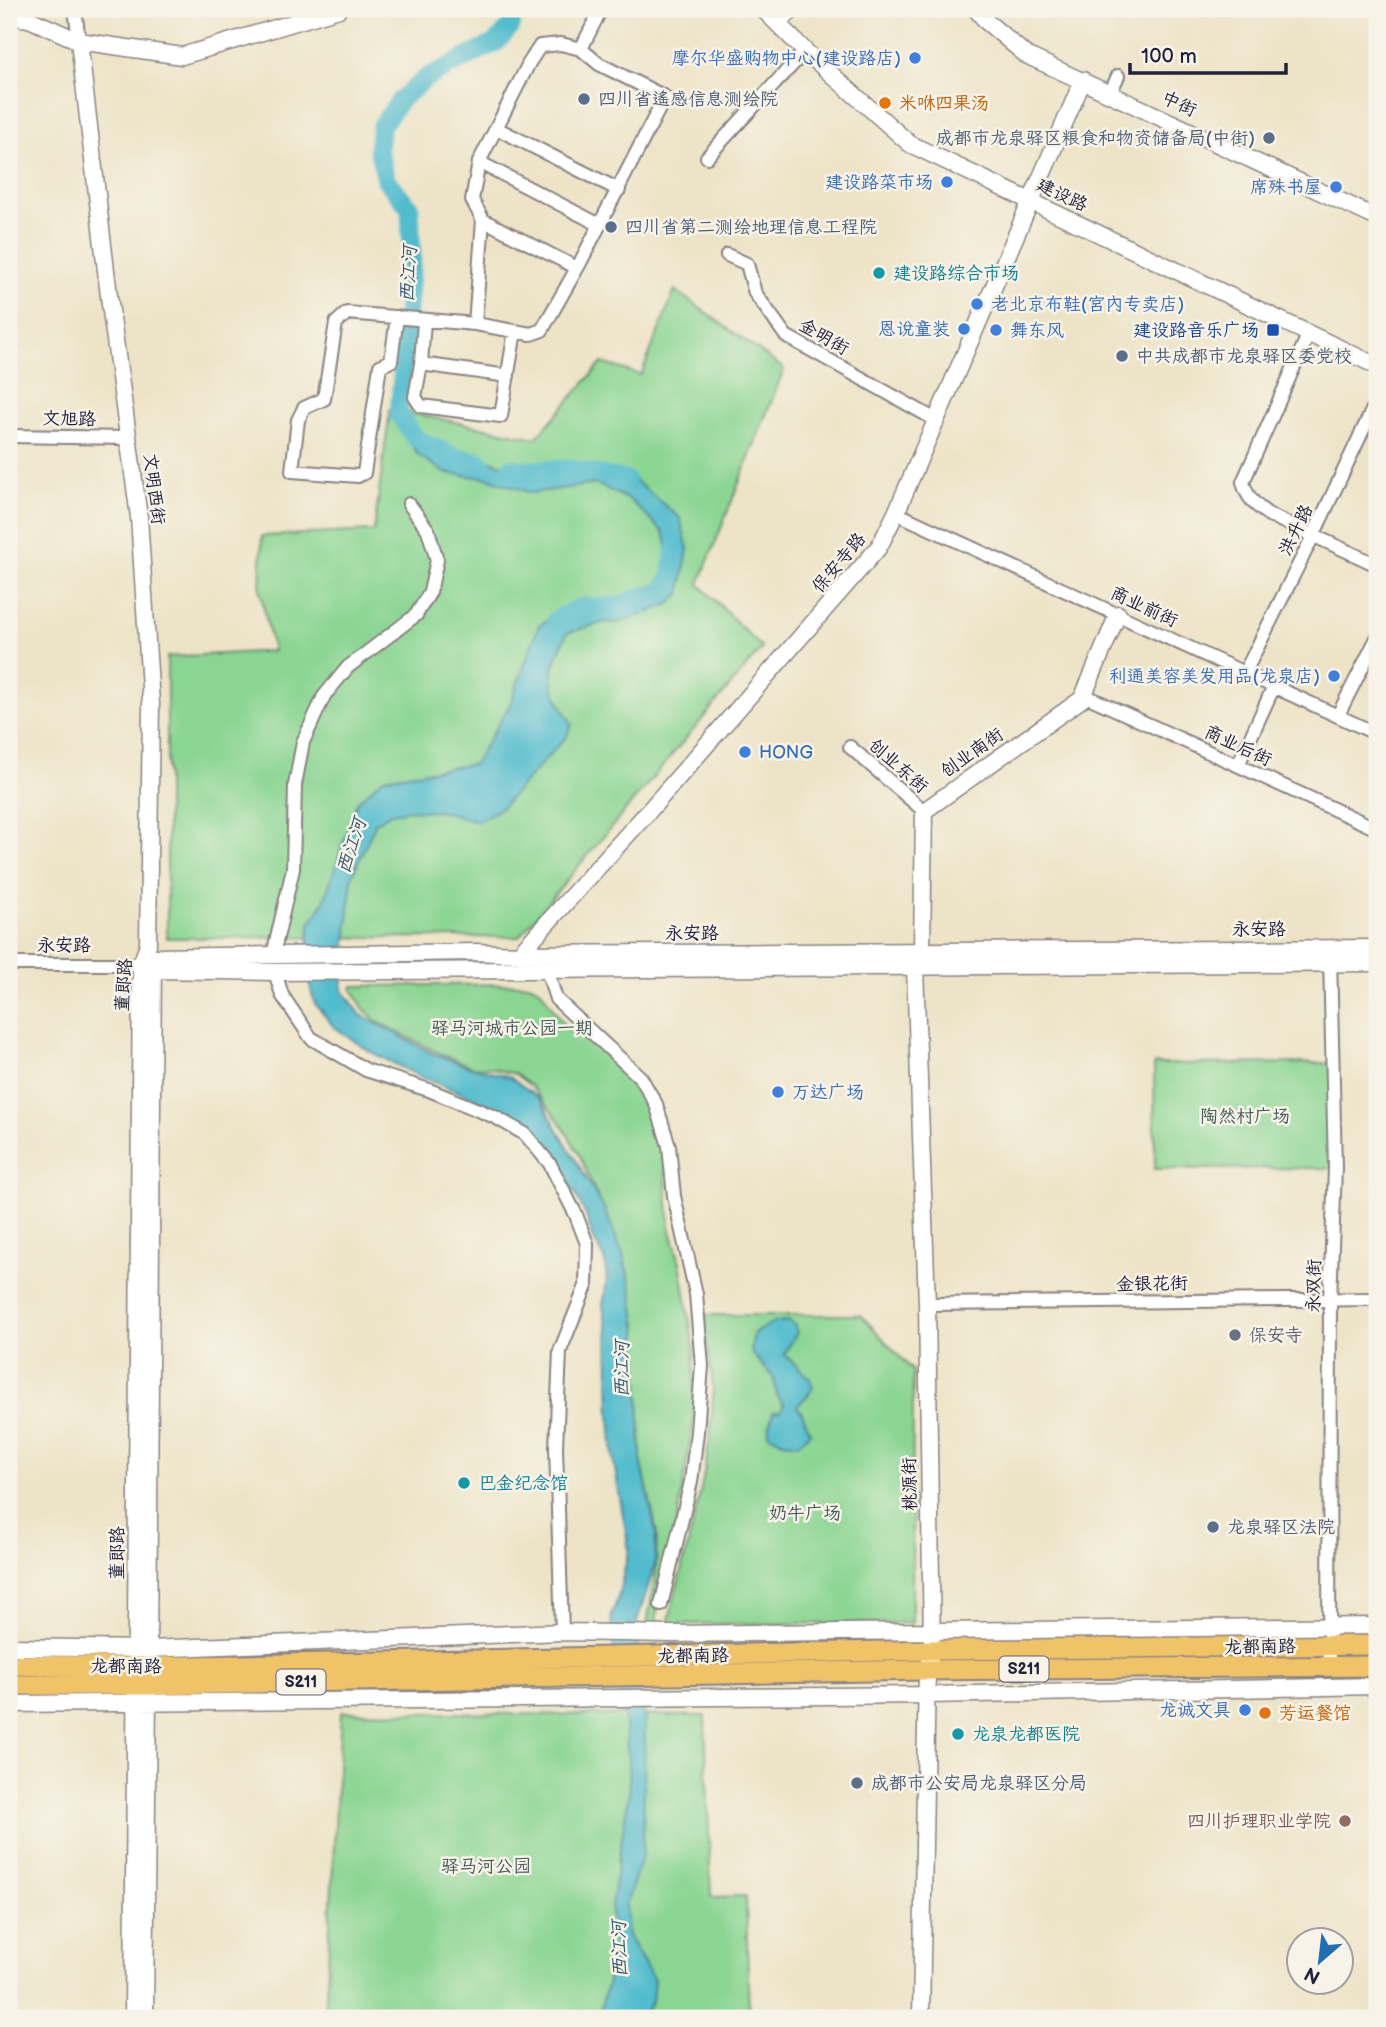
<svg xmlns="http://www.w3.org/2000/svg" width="1386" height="2027" viewBox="0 0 1386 2027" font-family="'Balsamiq Sans','LXGW WenKai TC',sans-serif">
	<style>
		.green { fill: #8ad592; stroke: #567c66; stroke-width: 2 }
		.water { fill: #51bccd; stroke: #3a6f84; stroke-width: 2 }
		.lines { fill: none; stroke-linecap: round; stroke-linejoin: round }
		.river { stroke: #51bccd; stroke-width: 19 }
		.minor-casing { stroke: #888381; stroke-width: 16 }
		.tertiary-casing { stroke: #888381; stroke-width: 19 }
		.primary-casing { stroke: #888381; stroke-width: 23 }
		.minor { stroke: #fff; stroke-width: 12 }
		.tertiary { stroke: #fff; stroke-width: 16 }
		.primary { stroke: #f1c369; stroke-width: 19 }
		.shop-dot { fill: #3f7fe0; stroke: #f7f3e8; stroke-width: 2.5 }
		.service-dot { fill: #5c6f8a; stroke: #f7f3e8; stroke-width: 2.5 }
		.food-dot { fill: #e8710a; stroke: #f7f3e8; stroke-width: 2.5 }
		.culture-dot { fill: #0f9aa8; stroke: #f7f3e8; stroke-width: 2.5 }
		.transit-dot { fill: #1a4fb4; stroke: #f7f3e8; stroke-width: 2.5 }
		.worship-dot { fill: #6b7280; stroke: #f7f3e8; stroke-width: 2.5 }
		.education-dot { fill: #8d6e63; stroke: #f7f3e8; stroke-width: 2.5 }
		.labels { text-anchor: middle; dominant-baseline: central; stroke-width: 5; stroke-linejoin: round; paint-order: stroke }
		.shield { fill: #f7f3e8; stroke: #62616f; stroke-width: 2 }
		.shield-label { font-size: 16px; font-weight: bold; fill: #22223b }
		.shop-label { font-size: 18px; fill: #366cbe; stroke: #f7f3e8; text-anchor: end }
		.service-label { font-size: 18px; fill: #4e5e75; stroke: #f7f3e8; text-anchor: start }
		.food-label { font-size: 18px; fill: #c56008; stroke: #f7f3e8; text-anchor: start }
		.street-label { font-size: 18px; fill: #22223b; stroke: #f7f3e8 }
		.culture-label { font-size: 18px; fill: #0d838f; stroke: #f7f3e8; text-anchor: start }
		.transit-label { font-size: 18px; fill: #164399; stroke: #f7f3e8; text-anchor: end }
		.park-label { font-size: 18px; fill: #415855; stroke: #f7f3e8 }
		.worship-label { font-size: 18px; fill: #5b616d; stroke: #f7f3e8; text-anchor: start }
		.education-label { font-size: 18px; fill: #785e54; stroke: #f7f3e8; text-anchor: end }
		.water-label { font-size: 19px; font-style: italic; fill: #32586e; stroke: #f7f3e8 }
	</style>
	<rect width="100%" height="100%" fill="#f7f3e8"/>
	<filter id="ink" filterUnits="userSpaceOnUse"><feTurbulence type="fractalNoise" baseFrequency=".0143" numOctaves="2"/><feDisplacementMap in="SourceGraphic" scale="14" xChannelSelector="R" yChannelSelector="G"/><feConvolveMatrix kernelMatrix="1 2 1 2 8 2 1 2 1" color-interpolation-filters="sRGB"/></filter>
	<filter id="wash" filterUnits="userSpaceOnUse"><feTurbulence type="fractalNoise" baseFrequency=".00686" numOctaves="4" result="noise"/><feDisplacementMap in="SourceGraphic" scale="28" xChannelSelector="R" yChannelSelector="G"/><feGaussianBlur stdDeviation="1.57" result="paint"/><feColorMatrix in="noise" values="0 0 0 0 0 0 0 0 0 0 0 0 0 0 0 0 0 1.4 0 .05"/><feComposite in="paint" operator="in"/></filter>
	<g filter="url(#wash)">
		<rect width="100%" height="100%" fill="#ede4c7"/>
		<path class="green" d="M 675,290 L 784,369 L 699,584 L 762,648 L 519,937 L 167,938 L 167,657 L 273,651 L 260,590 L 262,536 L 374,531 L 390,409 L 536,438 L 602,363 L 641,375 Z
			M 529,984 L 540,989 L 565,1026 L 600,1049 L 634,1080 L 663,1143 L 670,1227 L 680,1263 L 694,1347 L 694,1420 L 676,1528 L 659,1589 L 656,1624 L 647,1625 L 656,1570 L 657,1532 L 641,1460 L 637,1328 L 631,1286 L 623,1255 L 579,1154 L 560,1122 L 531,1086 L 515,1074 L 492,1068 L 474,1067 L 443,1055 L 376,1021 L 363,1008 L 352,989 L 353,986 Z
			M 1334,1063 L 1335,1168 L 1155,1169 L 1154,1064 Z
			M 702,1315 L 861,1315 L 913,1371 L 912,1623 L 668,1624 C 685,1549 711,1473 713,1396 C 713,1369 706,1341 702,1315 Z
			M 341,1712 L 705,1716 L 711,1897 L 746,1896 L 749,2018 L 325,2018 Z"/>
		<path class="water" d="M 407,436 L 448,459 L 472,455 L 513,468 L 631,477 L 680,518 L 688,549 L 680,594 L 670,604 L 636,617 L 617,623 L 605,622 L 567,633 C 547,679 546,681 572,724 L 567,736 L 501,808 L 478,821 L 445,812 L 410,810 L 391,813 L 376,822 L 352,876 L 342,989 L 361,1015 L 432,1053 L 467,1066 L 510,1077 L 540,1099 L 605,1210 L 623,1255 L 631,1286 L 637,1328 L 641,1460 L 656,1533 L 655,1565 L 637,1621 L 639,1672 L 645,1721 L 643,1852 L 626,1905 L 628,1936 L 654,1980 L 652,2001 L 642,2018 L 598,2018 L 608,1982 L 613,1941 L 611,1905 L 630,1788 L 625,1722 L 616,1675 L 611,1616 L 618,1598 L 629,1550 L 613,1457 L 610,1416 L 608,1333 L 603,1306 L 607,1279 L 604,1257 L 593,1238 L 586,1215 L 576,1195 L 553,1158 L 525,1125 L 511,1113 L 421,1077 L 369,1051 L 333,1026 L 314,1002 L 306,969 L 310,924 L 324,901 L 357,802 L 383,778 L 474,764 L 510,705 L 539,625 L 568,609 L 611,609 L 642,593 L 671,583 L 671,561 L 664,533 L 630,500 L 597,484 L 531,493 L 487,478 L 445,473 L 418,455 Z
			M 789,1321 L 795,1326 L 797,1333 L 784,1354 L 809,1377 L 813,1387 C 810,1396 802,1399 797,1407 L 802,1413 L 810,1433 L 798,1444 L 783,1442 L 768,1434 L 773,1412 L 781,1411 L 784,1405 L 777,1396 L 774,1378 L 751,1352 L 754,1333 L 774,1322 Z"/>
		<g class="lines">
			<path class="river" d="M 481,462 L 456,457 L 415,438 L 399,414 L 412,259 L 410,208 L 386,180 L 378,149 L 381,126 L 401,99 L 426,78 L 497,42 L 510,27 L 514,9
				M 511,468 L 523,470 L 571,469 L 626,480
				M 556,620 L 578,608 L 623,606 L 635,599 L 663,591 L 672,575 L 674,552"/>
		</g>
	</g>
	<g filter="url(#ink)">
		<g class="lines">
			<g class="minor-casing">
				<path id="minor" d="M 75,9 L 79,41
					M 777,24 L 797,9
					M 581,49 L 601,9
					M 1110,93 L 1118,76
					M 496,128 L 619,190
					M 707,157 L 805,51
					M 479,162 L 600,225
					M 483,220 L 577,268
					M 727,255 L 747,264 L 755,293 L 786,336 L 936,420
					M 397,317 L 391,361 L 380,366 L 364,473 L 358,476 L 292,471 L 298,420 L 304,408 L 324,399 L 336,323 L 347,313 L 475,324 L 531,334 L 542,330 L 580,263 L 665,97 L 599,64 L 581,49 L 561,44 L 540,46 L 529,63 L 479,162 L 472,200 L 483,220 L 475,324
					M 424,320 L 421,364 L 415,397 L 421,406 L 501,416 L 515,331
					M 1309,333 L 1243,482 C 1247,498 1255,505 1269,515 L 1377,565
					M 421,364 L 508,376
					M 9,436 L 128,438
					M 896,513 L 1377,734
					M 1244,674 L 1313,536 L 1377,400
					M 1084,695 L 1377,829
					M 1338,715 L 1377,638
					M 850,747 L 924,811
					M 1238,765 L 1274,686
					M 273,955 L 293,869 L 295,785 L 303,742 L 324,696 L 348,667 L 416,615 L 430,592 L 437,560 L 428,530 L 409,504
					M 9,964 L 141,964
					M 547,970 L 556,999 L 641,1078 L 656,1104 L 669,1146 L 674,1196 L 696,1294 L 702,1366 L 697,1432 L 691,1482 L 661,1605
					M 275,972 L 282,995 L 311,1038 L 366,1070 L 429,1090 L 495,1117 L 525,1134 L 550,1164 L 576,1215 L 587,1244 L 586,1286 L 560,1351 L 556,1448 L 562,1632
					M 927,1304 L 1377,1299
					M 1329,1666 L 1330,1300 L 1335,1168 L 1330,956"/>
			</g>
			<g class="tertiary-casing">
				<path id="tertiary" d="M 763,9 L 805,51 L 910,144 L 1377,366
					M 976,9 L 987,22 L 1026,55 L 1377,218
					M 9,16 L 29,19 L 79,41 L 182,56 L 339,9
					M 79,41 L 109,296 L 139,517 L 151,703 L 148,945 L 141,964 L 133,2018
					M 519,954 L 648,812 L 879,547 L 896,513 L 1083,80
					M 141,964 L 153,957 L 476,952 L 519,954 L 1377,948
					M 141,964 L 154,970 L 275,972 L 1377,963
					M 9,1647 L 148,1649 L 562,1632 L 672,1634 L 1377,1626
					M 148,1659 L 153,960
					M 9,1704 L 927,1695 L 1377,1686
					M 145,2018 L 148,1692
					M 921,2018 L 927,1670 L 932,1650 L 927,1304 L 915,967 L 922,951 L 924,811 L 1082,699 L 1118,614"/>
			</g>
			<g class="primary-casing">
				<path id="primary" d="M 9,1665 L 148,1667 L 932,1650 L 1377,1645
					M 9,1685 L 148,1685 L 927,1670 L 1377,1666"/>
			</g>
			<use href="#minor" class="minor"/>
			<use href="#tertiary" class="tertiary"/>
			<use href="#primary" class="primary"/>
		</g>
	</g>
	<g class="shop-dot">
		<circle cx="915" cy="58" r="7"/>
		<circle cx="947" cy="182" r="7"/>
		<circle cx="1336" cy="187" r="7"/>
		<circle cx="977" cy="304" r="7"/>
		<circle cx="964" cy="329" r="7"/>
		<circle cx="996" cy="330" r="7"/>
		<circle cx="1334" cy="676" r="7"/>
		<circle cx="745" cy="752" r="7"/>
		<circle cx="778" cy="1092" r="7"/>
		<circle cx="1245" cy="1710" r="7"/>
	</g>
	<g class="service-dot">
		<circle cx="584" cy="99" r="7"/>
		<circle cx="1269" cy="138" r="7"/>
		<circle cx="611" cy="227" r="7"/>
		<circle cx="1122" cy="356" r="7"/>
		<circle cx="1213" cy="1527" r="7"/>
		<circle cx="857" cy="1783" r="7"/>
	</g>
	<g class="food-dot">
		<circle cx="885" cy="103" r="7"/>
		<circle cx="1265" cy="1713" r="7"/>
	</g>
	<g class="culture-dot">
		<circle cx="879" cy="273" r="7"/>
		<circle cx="464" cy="1483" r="7"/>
		<circle cx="958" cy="1734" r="7"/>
	</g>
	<rect class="transit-dot" x="1266" y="323" width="14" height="14" rx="3.5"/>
	<circle class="worship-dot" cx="1235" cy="1335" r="7"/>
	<circle class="education-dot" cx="1345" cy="1821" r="7"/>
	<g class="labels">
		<g class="shield">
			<rect x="999.5" y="1656.5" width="49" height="25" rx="5"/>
			<rect x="276.5" y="1669.5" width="49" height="25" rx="5"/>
		</g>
		<g class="shield-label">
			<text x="1024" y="1669">S211</text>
			<text x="301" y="1682">S211</text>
		</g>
		<g class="shop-label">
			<text x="901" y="58">摩尔华盛购物中心(建设路店)</text>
			<text x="933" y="182">建设路菜市场</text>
			<text x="1322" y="187">席殊书屋</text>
			<text x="991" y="304" text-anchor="start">老北京布鞋(宫内专卖店)</text>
			<text x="950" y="329">恩说童装</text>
			<text x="1010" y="330" text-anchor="start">舞东风</text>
			<text x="1320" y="676">利通美容美发用品(龙泉店)</text>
			<text x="759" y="752" text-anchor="start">HONG</text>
			<text x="792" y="1092" text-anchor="start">万达广场</text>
			<text x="1231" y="1710">龙诚文具</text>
		</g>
		<g class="service-label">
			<text x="598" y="99">四川省遥感信息测绘院</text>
			<text x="1255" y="138" text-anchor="end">成都市龙泉驿区粮食和物资储备局(中街)</text>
			<text x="625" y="227">四川省第二测绘地理信息工程院</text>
			<text x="1136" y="356">中共成都市龙泉驿区委党校</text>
			<text x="1227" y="1527">龙泉驿区法院</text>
			<text x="871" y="1783">成都市公安局龙泉驿区分局</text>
		</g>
		<g class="food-label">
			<text x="899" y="103">米咻四果汤</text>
			<text x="1279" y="1713">芳运餐馆</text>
		</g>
		<g class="street-label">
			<text transform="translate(1179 104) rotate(25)">中街</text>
			<text transform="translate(1062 195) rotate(25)">建设路</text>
			<text transform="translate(824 337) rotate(30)">金明街</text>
			<text transform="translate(69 419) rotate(1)">文旭路</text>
			<text transform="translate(154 489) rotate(83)">文明西街</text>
			<text transform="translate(1296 530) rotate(-64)">洪升路</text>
			<text transform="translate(839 563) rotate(-50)">保安寺路</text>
			<text transform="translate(1144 607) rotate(25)">商业前街</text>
			<text transform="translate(1238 746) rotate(25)">商业后街</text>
			<text transform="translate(972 753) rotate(-35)">创业南街</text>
			<text transform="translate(898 766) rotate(41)">创业东街</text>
			<text x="1259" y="929">永安路</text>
			<text x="692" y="933">永安路</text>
			<text x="64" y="945">永安路</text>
			<text transform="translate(124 985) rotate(-86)">董郞路</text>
			<text transform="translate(1152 1284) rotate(-1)">金银花街</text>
			<text transform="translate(1314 1286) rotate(-89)">永双街</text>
			<text transform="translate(910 1484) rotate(-91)">桃源街</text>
			<text transform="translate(117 1553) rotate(-90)">董郞路</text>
			<text transform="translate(1260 1647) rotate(-1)">龙都南路</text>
			<text transform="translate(693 1656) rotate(-1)">龙都南路</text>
			<text x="126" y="1666">龙都南路</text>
		</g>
		<g class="culture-label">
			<text x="893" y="273">建设路综合市场</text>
			<text x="478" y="1483">巴金纪念馆</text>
			<text x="972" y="1734">龙泉龙都医院</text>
		</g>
		<g class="transit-label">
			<text x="1259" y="330">建设路音乐广场</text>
		</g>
		<g class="park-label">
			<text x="512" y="1028">驿马河城市公园一期</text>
			<text x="1245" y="1116">陶然村广场</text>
			<text x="805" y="1513">奶牛广场</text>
			<text x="486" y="1866">驿马河公园</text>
		</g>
		<g class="worship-label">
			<text x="1249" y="1335">保安寺</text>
		</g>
		<g class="education-label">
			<text x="1331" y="1821">四川护理职业学院</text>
		</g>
		<g class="water-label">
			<text transform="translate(409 274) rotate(-87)">西江河</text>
			<text transform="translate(352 846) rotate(-72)">西江河</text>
			<text transform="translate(622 1369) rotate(-90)">西江河</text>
			<text transform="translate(620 1949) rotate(-92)">西江河</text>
		</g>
	</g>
	<rect width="1386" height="2027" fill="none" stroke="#f7f3e8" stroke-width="35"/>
	<g transform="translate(1320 1961) rotate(208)"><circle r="33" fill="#f7f3e8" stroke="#a29fa3" stroke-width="2"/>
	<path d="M0-5L12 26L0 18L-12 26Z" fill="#1f6fb2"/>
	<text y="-10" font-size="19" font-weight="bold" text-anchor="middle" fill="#22223b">N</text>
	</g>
	<path d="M1130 63v10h156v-10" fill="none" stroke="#22223b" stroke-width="3.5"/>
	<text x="1141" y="63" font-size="21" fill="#22223b" stroke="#f7f3e8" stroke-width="5" paint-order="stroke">100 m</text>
</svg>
